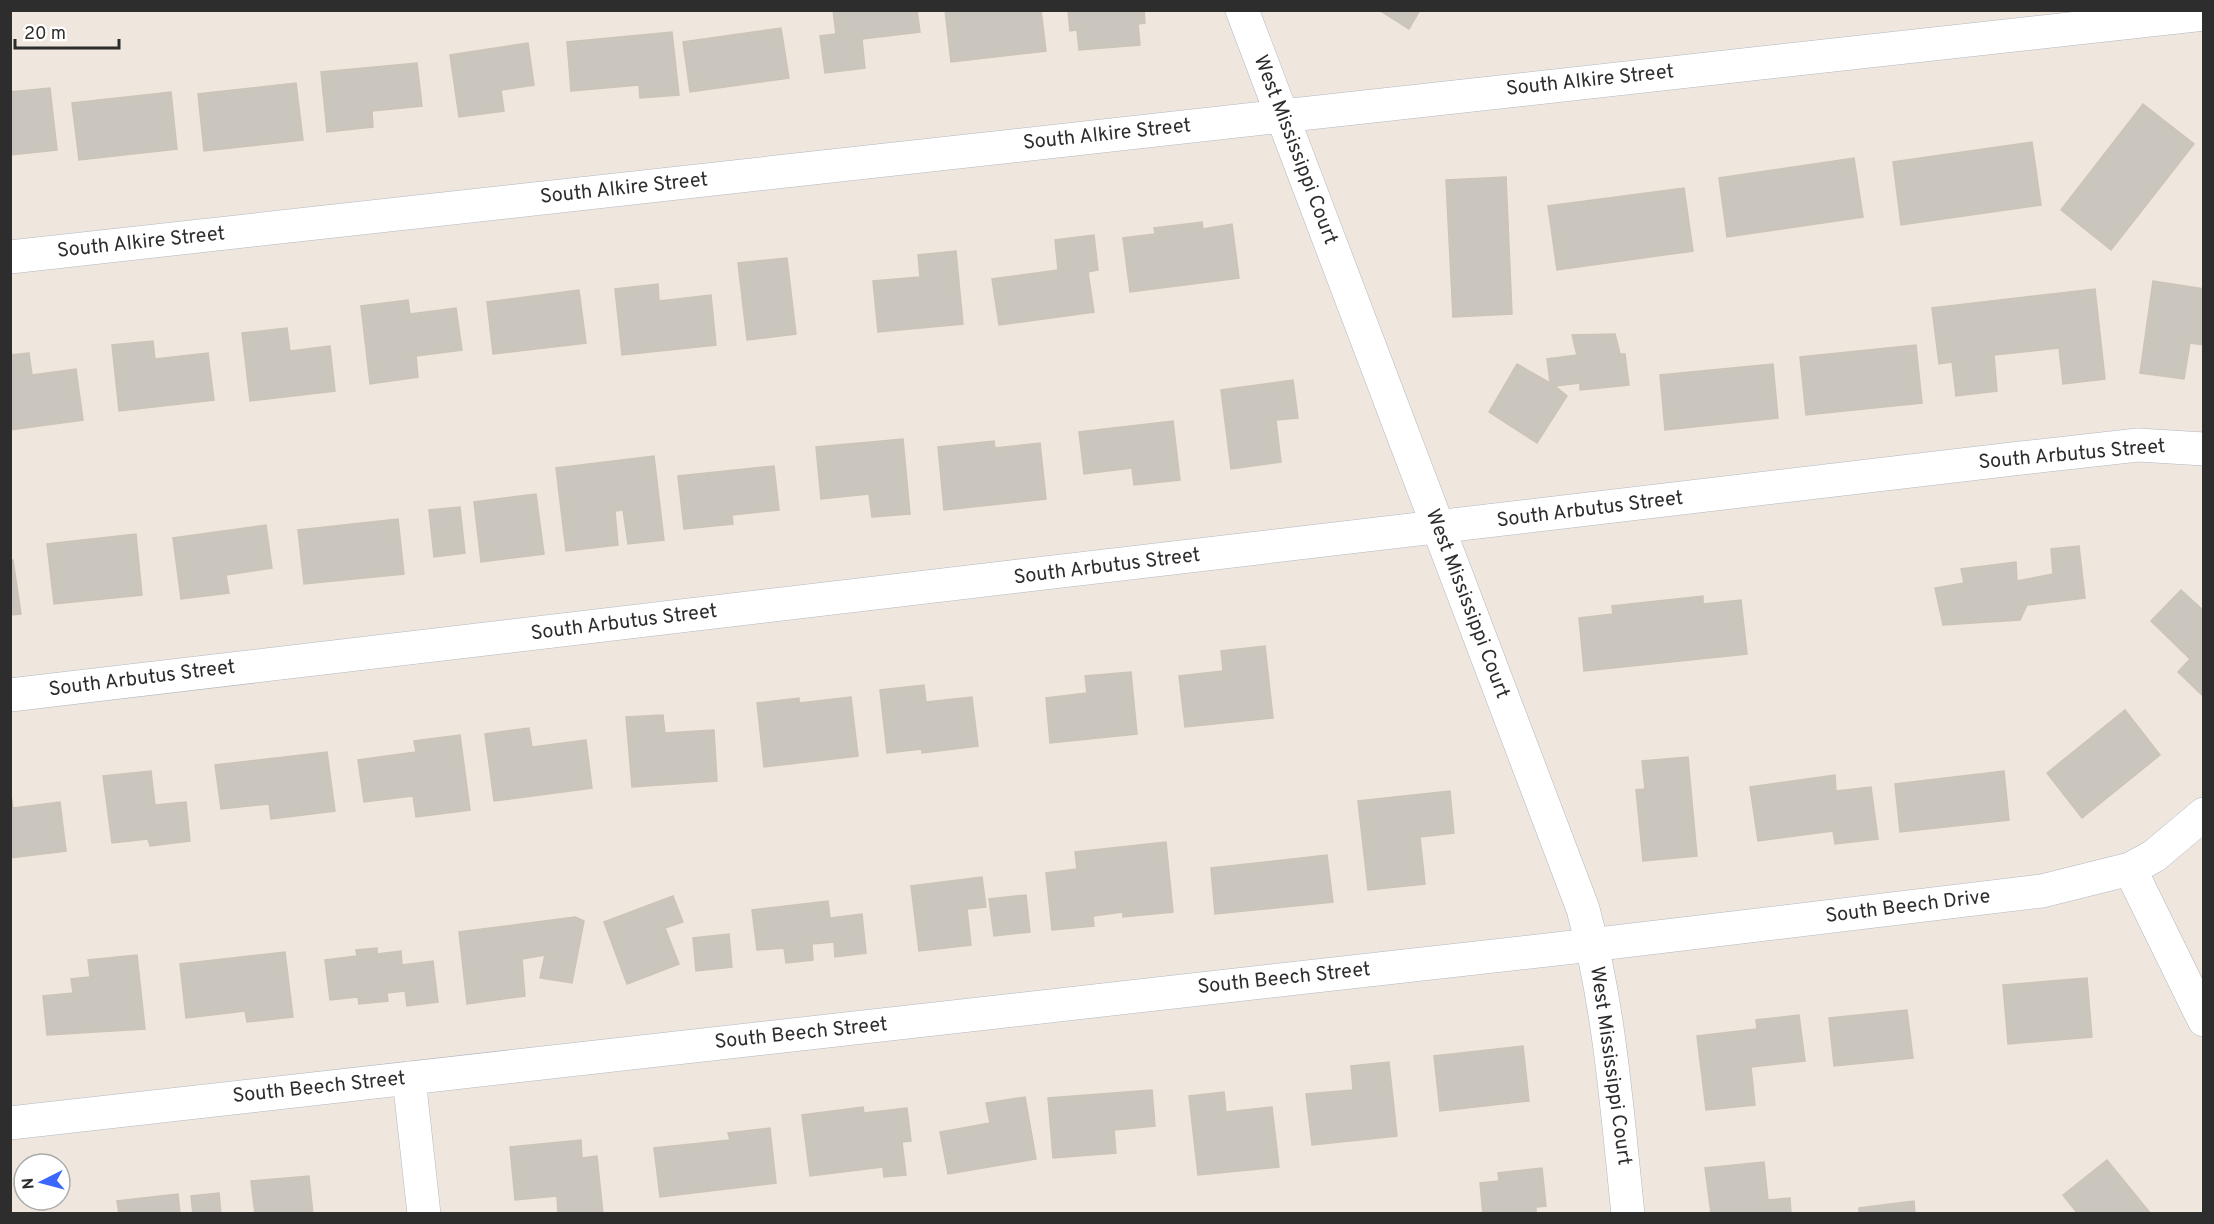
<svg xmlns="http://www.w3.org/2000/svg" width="2214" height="1224" viewBox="0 0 2214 1224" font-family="Overpass,sans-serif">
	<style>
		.building { fill: #cbc6bd; stroke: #ccc4b7; stroke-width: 1.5 }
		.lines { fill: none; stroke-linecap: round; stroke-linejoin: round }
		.minor-casing { stroke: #b2b6c2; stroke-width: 34 }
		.minor { stroke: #fff; stroke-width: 33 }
		.labels { text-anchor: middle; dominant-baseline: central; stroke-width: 5; stroke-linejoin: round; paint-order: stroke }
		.street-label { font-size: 20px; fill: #2d2d2d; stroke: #fff }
	</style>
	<rect width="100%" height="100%" fill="#efe7de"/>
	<path class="building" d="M 833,10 L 917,10 L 920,32 L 862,39 L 865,68 L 825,73 L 820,36 L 836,34 Z
		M 945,10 L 1041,10 L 1046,51 L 951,62 Z
		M 1068,10 L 1144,10 L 1145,23 L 1138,24 L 1140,45 L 1079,50 L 1077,30 L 1070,31 Z
		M 1379,10 L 1420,10 L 1409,29 Z
		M 781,28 L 789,78 L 690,92 L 683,42 Z
		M 672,32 L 679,95 L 640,98 L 639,85 L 571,91 L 567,42 Z
		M 528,43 L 534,85 L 501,90 L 504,111 L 459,117 L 450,55 Z
		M 417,63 L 422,106 L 372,111 L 373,127 L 327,132 L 321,72 Z
		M 296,83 L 303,140 L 204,151 L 198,94 Z
		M 50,88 L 57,150 L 10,155 L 10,92 Z
		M 171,92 L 177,149 L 79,160 L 72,103 Z
		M 2143,104 L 2194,144 L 2111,250 L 2061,210 Z
		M 2032,142 L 2041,205 L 1901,225 L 1893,162 Z
		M 1854,158 L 1863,217 L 1727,237 L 1719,178 Z
		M 1506,177 L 1512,314 L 1453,317 L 1446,180 Z
		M 1684,188 L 1693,251 L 1557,270 L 1548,206 Z
		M 1202,222 L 1203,229 L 1232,224 L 1239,278 L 1130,292 L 1123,238 L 1155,234 L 1154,228 Z
		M 1094,235 L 1098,270 L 1088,272 L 1094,312 L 999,325 L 992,279 L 1058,270 L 1055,240 Z
		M 956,251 L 963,324 L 878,332 L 873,281 L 920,277 L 918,255 Z
		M 787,258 L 796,334 L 747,340 L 738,263 Z
		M 2153,281 L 2204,289 L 2204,345 L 2190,343 L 2184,379 L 2140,373 Z
		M 658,284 L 659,301 L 711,295 L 716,345 L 622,355 L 615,289 Z
		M 2095,289 L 2105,379 L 2063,384 L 2059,348 L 1994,355 L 1997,391 L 1956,396 L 1952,362 L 1939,364 L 1932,308 Z
		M 579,290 L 586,343 L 493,354 L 487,302 Z
		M 408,300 L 410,314 L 456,308 L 462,350 L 416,356 L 418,377 L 370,384 L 361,306 Z
		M 287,328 L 290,351 L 330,346 L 335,391 L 250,401 L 242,333 Z
		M 1615,334 L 1620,354 L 1625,354 L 1629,385 L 1580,390 L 1580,383 L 1555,386 L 1567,396 L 1537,443 L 1489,412 L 1517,364 L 1550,383 L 1547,359 L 1577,355 L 1572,335 Z
		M 153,341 L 155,359 L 208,353 L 214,400 L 119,411 L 112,345 Z
		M 1916,345 L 1922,403 L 1806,415 L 1800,357 Z
		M 29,353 L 32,375 L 76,369 L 83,420 L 10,430 L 10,355 Z
		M 1773,364 L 1778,418 L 1665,430 L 1660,375 Z
		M 1293,380 L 1298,418 L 1276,420 L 1281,462 L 1231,469 L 1221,390 Z
		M 1173,421 L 1180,480 L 1134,485 L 1132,468 L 1084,474 L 1079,432 Z
		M 903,439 L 910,514 L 872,517 L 869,494 L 821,499 L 816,447 Z
		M 994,441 L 995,448 L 1040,443 L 1046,499 L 944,510 L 938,447 Z
		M 654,456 L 664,540 L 628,544 L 623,510 L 615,511 L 618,545 L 566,551 L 556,468 Z
		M 774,466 L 779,510 L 732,515 L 733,524 L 684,529 L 678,476 Z
		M 536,494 L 544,554 L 481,562 L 474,502 Z
		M 460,507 L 465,553 L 434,557 L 429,510 Z
		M 398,519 L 404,574 L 304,584 L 298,530 Z
		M 266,525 L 272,568 L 226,575 L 229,593 L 181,599 L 173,538 Z
		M 136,534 L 142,595 L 54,604 L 47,544 Z
		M 2079,546 L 2085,598 L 2027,605 L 2020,620 L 1943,625 L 1935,588 L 1964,583 L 1961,569 L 2016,562 L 2017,581 L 2053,574 L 2051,549 Z
		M 13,560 L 21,614 L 10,615 L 10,561 Z
		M 2181,590 L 2204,611 L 2204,697 L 2178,672 L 2190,659 L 2151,621 Z
		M 1703,596 L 1703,604 L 1741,600 L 1747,654 L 1584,671 L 1579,618 L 1613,614 L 1612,606 Z
		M 1265,646 L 1273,718 L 1185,727 L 1179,676 L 1223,671 L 1221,651 Z
		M 1131,672 L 1137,734 L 1050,743 L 1046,698 L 1087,693 L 1085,676 Z
		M 924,685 L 926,702 L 972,697 L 978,746 L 922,753 L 922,749 L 887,753 L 880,690 Z
		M 851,697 L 858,756 L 764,767 L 757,703 L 799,698 L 799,703 Z
		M 2125,710 L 2160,755 L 2082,818 L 2047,773 Z
		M 663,715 L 665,733 L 714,730 L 717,781 L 632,787 L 626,717 Z
		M 529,728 L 532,747 L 586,740 L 592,788 L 494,801 L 485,734 Z
		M 460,735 L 470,810 L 416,817 L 413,796 L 364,802 L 358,760 L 416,752 L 414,741 Z
		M 327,752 L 335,811 L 271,819 L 269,804 L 221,809 L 215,765 Z
		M 1688,757 L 1697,856 L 1643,861 L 1636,790 L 1645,789 L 1642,761 Z
		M 151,771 L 155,805 L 186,802 L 190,841 L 150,846 L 148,839 L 112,843 L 103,776 Z
		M 2004,771 L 2009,820 L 1900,832 L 1895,784 Z
		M 1835,775 L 1836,791 L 1871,787 L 1878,839 L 1835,844 L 1833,831 L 1758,841 L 1750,787 Z
		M 10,788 L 13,808 L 60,802 L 66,851 L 10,858 Z
		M 1450,791 L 1454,833 L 1420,837 L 1425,884 L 1368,890 L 1358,801 Z
		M 1166,842 L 1173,912 L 1123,917 L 1123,912 L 1093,916 L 1094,926 L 1052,930 L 1046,873 L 1077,869 L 1075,852 Z
		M 1327,855 L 1333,902 L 1215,914 L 1211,868 Z
		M 982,877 L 986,907 L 967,909 L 971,945 L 919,951 L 911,886 Z
		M 1026,895 L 1030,932 L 994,936 L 989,899 Z
		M 673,896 L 683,922 L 665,928 L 679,964 L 627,984 L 604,922 Z
		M 828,901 L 830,918 L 862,914 L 866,953 L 835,957 L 834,942 L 812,944 L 813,960 L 786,963 L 784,948 L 757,950 L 752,910 Z
		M 575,917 L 584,921 L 572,983 L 540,978 L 545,955 L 522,959 L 525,996 L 467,1004 L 459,932 Z
		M 729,934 L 732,967 L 696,971 L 693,938 Z
		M 377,948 L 377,954 L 401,951 L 402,965 L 433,961 L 438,1002 L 407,1006 L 405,991 L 387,993 L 388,1001 L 359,1004 L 358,997 L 330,1000 L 325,960 L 357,956 L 356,950 Z
		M 285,952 L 293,1017 L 247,1022 L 245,1011 L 186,1018 L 180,964 Z
		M 137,955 L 145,1029 L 47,1035 L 43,996 L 73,993 L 71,979 L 90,977 L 88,960 Z
		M 2087,978 L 2092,1037 L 2008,1044 L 2003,985 Z
		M 1907,1010 L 1913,1058 L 1834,1066 L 1829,1018 Z
		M 1799,1015 L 1805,1061 L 1751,1067 L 1755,1105 L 1706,1110 L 1697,1036 L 1757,1029 L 1756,1020 Z
		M 1523,1046 L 1529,1101 L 1440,1111 L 1434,1056 Z
		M 1389,1062 L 1397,1136 L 1312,1145 L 1306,1094 L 1353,1090 L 1351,1066 Z
		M 1152,1090 L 1155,1126 L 1114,1130 L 1116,1153 L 1053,1158 L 1048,1098 Z
		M 1224,1092 L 1226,1112 L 1272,1107 L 1279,1167 L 1198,1175 L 1189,1096 Z
		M 1025,1097 L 1036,1159 L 948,1174 L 940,1132 L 990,1123 L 986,1103 Z
		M 863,1107 L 864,1113 L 907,1108 L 911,1141 L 902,1142 L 906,1175 L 884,1177 L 883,1167 L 810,1176 L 802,1115 Z
		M 770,1128 L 776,1183 L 660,1197 L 654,1148 L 730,1140 L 728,1133 Z
		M 581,1140 L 582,1158 L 597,1156 L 603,1214 L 558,1214 L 557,1196 L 515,1200 L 510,1147 Z
		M 2107,1160 L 2151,1214 L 2078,1214 L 2063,1195 Z
		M 1764,1162 L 1768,1200 L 1790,1198 L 1791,1214 L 1711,1214 L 1705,1168 Z
		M 1542,1168 L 1546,1206 L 1536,1207 L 1536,1214 L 1483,1214 L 1480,1183 L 1499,1181 L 1498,1173 Z
		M 309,1176 L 313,1214 L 255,1214 L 251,1181 Z
		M 219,1193 L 221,1214 L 193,1214 L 191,1196 Z
		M 178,1194 L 180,1214 L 119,1214 L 117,1201 Z
		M 1914,1201 L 1915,1214 L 1859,1214 L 1859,1208 Z"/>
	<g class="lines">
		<g class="minor-casing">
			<path id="minor" d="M 1242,10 L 1583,909 C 1610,1009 1617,1111 1628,1214
				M 10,257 L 2204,14
				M 10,695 L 2021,458 L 2138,445 L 2204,449
				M 2130,869 L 2204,1020
				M 409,1078 L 424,1214
				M 10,1123 L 1565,948 L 2042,891 L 2130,869 L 2154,856 L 2204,814"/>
		</g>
		<use href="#minor" class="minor"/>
	</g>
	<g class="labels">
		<g class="street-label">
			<text transform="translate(1590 81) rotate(-6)">South Alkire Street</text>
			<text transform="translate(1107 135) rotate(-6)">South Alkire Street</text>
			<text transform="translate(1295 150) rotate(69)">West Mississippi Court</text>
			<text transform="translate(624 189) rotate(-6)">South Alkire Street</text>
			<text transform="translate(141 243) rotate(-6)">South Alkire Street</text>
			<text transform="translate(2072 455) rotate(-5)">South Arbutus Street</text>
			<text transform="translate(1590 510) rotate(-7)">South Arbutus Street</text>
			<text transform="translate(1107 567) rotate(-7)">South Arbutus Street</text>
			<text transform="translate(1467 604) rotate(69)">West Mississippi Court</text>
			<text transform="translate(624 623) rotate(-7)">South Arbutus Street</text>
			<text transform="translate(142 679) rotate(-7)">South Arbutus Street</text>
			<text transform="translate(1908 907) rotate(-7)">South Beech Drive</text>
			<text transform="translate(1284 979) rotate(-6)">South Beech Street</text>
			<text transform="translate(801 1034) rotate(-6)">South Beech Street</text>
			<text transform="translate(1610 1066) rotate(82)">West Mississippi Court</text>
			<text transform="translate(319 1088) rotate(-6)">South Beech Street</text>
		</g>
	</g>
	<rect width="2214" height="1224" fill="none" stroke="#2d2d2d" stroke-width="24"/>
	<g transform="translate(42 1182) rotate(264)"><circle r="28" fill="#ffffff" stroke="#ababab" stroke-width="1.5"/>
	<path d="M0-4.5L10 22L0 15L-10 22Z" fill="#3c67ff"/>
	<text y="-9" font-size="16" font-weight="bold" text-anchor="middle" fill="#2d2d2d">N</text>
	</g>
	<path d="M15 39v9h104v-9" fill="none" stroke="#2d2d2d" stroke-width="3"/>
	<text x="24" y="39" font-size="18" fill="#2d2d2d" stroke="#ffffff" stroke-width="4.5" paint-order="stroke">20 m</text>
</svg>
